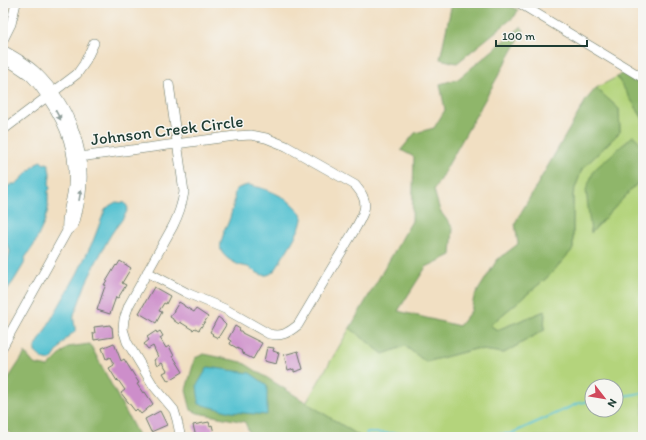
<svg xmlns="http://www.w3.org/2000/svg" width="646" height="440" viewBox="0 0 646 440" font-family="Itim,sans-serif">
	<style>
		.green { fill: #b4d47b; stroke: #6a8858; fill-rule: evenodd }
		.forest { fill: #8fb66b; stroke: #577a50 }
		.water { fill: #57c2d1; stroke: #3b8082 }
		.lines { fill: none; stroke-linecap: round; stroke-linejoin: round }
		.stream { stroke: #57c2d1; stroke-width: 2 }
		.building { fill: #cd8eca }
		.minor-casing { stroke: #687666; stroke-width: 10 }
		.minor { stroke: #fff; stroke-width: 9 }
		.oneway { fill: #8f9e9a }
		.labels { text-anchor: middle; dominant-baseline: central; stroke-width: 3; stroke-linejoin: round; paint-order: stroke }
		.street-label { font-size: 17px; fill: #1f3d34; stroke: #f6f6f2 }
	</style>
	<rect width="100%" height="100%" fill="#f6f6f2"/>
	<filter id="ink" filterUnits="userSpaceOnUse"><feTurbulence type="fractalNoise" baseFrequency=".025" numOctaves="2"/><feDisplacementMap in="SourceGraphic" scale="8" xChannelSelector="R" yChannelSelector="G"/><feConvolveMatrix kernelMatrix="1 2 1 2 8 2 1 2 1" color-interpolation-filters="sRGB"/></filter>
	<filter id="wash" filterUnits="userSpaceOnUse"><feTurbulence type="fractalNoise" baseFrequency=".012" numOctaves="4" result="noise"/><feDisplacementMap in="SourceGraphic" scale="16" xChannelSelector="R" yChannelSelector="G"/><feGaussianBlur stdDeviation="0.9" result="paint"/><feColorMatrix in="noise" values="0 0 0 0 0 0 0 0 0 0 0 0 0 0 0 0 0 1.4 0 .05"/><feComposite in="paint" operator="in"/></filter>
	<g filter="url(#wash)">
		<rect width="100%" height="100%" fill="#f1dfc2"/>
		<path class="green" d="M 617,77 L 643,119 L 643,147 L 634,136 L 591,233 L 643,177 L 643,437 L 361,437 L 306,403 L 350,328 L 383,354 L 405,346 L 426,362 L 475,349 L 504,353 L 544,330 L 545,311 L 497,330 L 490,325 L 549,276 L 573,249 L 573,194 L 582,169 L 620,132 L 619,109 L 596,88 ZM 592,386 L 616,386 L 616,410 L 592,410 Z"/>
		<path class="forest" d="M 452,3 L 504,3 L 518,10 L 515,16 L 457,63 L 440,59 Z
			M 521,27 L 524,30 L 434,190 L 440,211 L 453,228 L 451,255 L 426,267 L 398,311 L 459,326 L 471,311 L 474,297 L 497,260 L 518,244 L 515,223 L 586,100 L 596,88 L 619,109 L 620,132 L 582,169 L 573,194 L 573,249 L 549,276 L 490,325 L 497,330 L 545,311 L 544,330 L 504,353 L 475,349 L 426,362 L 405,346 L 383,354 L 350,328 L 412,221 L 414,157 L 401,150 L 415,133 L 434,128 L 445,110 L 440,84 L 458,79 Z
			M 623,72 L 643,85 L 643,119 L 617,77 Z
			M 634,135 L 643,147 L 643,177 L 591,233 L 586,190 L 594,170 Z
			M 90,344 L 139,437 L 15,437 L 3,428 L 3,387 L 25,353 L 34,364 L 48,367 L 68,347 Z
			M 204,354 L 242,362 L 361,437 L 251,437 L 245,422 L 198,413 L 191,410 L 186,390 L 195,358 Z"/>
		<path class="water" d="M 41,161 L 44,164 L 46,163 L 49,164 C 48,168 50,170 50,174 C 50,179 48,184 50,189 L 48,191 L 48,209 L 44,223 L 34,245 L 25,258 L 24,264 L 13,282 L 3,295 L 3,272 L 7,264 L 10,251 L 8,246 L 3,239 L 3,189 L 12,184 L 16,184 L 38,162 Z
			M 248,185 C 265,188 285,195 297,209 C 300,212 303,215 302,219 C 302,226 290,246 286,252 C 280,259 279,269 270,274 C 262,278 255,271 248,267 C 245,266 242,266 239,265 C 233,262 223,257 221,250 C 219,245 223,237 224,232 L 223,231 C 229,226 232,210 234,202 C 235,198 233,192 237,189 C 239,187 245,186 248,185 Z
			M 116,202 L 125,203 L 128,208 C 125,218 118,224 112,233 C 106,242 101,254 95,264 L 93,266 L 93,269 L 86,283 L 76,310 C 71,317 76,325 75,332 C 64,337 59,351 51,360 C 44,362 40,356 35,352 L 35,348 L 77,274 L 93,241 L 105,210 L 109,206 Z
			M 208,367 L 250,373 L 267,385 L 267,415 L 231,412 L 199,404 L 197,385 Z"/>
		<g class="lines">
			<path class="stream" d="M 616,397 L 643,393
				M 366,433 L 510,434 L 579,403 L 592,401"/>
		</g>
		<g id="blocks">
			<path class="building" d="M 120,261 L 131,268 L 122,283 L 126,285 L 118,298 L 116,297 L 110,314 L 97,310 L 104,289 L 106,285 L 104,285 L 116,265 L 117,266 Z
				M 154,287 L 170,296 L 166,304 L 164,303 L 159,311 L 162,312 L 156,323 L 139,313 Z
				M 179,302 L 184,305 L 184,306 L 194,312 L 196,309 L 208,317 L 199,330 L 195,328 L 193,330 L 180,322 L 179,324 L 173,320 L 173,319 L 170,317 Z
				M 218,317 L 222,320 L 222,321 L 226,325 L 218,338 L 212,335 L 213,334 L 210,332 Z
				M 110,325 L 111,327 L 112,327 L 113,337 L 94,340 L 93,333 L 95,333 L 94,327 Z
				M 235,326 L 240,329 L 239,330 L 242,332 L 242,333 L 262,343 L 253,359 L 243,354 L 244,354 L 241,352 L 242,351 L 230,344 L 231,341 L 228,339 Z
				M 156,331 L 157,333 L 160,331 L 163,336 L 160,338 L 166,348 L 169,346 L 174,356 L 173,356 L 183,372 L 168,381 L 163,373 L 167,371 L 162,363 L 157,366 L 154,360 L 158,357 L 153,346 L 148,349 L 144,344 L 149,340 L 147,337 Z
				M 114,343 L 121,361 L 124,359 L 139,383 L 137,384 L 143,393 L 145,392 L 153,404 L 141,414 L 137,409 L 135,411 L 121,393 L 125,390 L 118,380 L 117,381 L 109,368 L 114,365 L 110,357 L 106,359 L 102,348 Z
				M 267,347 L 274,348 L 273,351 L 279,353 L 276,364 L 264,361 Z
				M 298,351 L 303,369 L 294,372 L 294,369 L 288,371 L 284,355 Z
				M 160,411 L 167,425 L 151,432 L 145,419 Z
				M 209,422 L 210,426 L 212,425 L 215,437 L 196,437 L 193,425 Z"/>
		</g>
	</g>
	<g filter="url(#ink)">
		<use href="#blocks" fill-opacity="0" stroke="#687666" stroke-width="1"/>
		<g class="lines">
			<g class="minor-casing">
				<path id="minor" d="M 519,3 L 643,78
					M 3,40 L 11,24 L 16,3
					M 3,50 C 14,56 27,63 36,72 C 69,104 87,149 81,194 C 80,200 76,220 74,224 C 72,227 69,229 67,231 L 3,346
					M 3,58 C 12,64 23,70 31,77 C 38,84 43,91 48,99 C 67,127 75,152 73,186 C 72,201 65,216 67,231
					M 169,84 L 184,192 C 182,205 179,214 173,226 L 129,305 L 124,319 L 123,329 L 127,342 L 153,385 L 174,410 L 177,420 L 180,434 L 180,437
					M 3,130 L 77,74 L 84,64 L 94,43
					M 72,158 L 235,136 L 251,135 L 266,138 L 286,146 L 355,185 C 361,192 367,200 364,210 C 361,222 350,236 344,248 C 328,274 313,300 298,325 C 288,333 282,337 269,334 L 225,309 L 187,293 L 147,272"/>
			</g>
			<use href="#minor" class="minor"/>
		</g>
		<defs><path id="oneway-solid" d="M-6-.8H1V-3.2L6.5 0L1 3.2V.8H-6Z"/></defs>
		<g class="oneway">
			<use href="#oneway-solid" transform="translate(58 115) rotate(61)"/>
			<use href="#oneway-solid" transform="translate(80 195) rotate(-80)"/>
		</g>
	</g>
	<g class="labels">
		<g class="street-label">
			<text transform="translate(167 130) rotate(-7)">Johnson Creek Circle</text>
		</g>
	</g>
	<rect width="646" height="440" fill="none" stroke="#f6f6f2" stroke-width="16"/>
	<g transform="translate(604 398) rotate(121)"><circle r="19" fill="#f6f6f2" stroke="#a0aca6"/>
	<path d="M0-3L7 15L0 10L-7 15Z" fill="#d1495b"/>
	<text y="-6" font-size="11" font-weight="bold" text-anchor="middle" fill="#1f3d34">N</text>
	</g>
	<path d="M496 40v6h91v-6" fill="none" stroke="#1f3d34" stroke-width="2"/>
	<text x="502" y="40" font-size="12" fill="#1f3d34" stroke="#f6f6f2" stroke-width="3" paint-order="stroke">100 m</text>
</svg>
